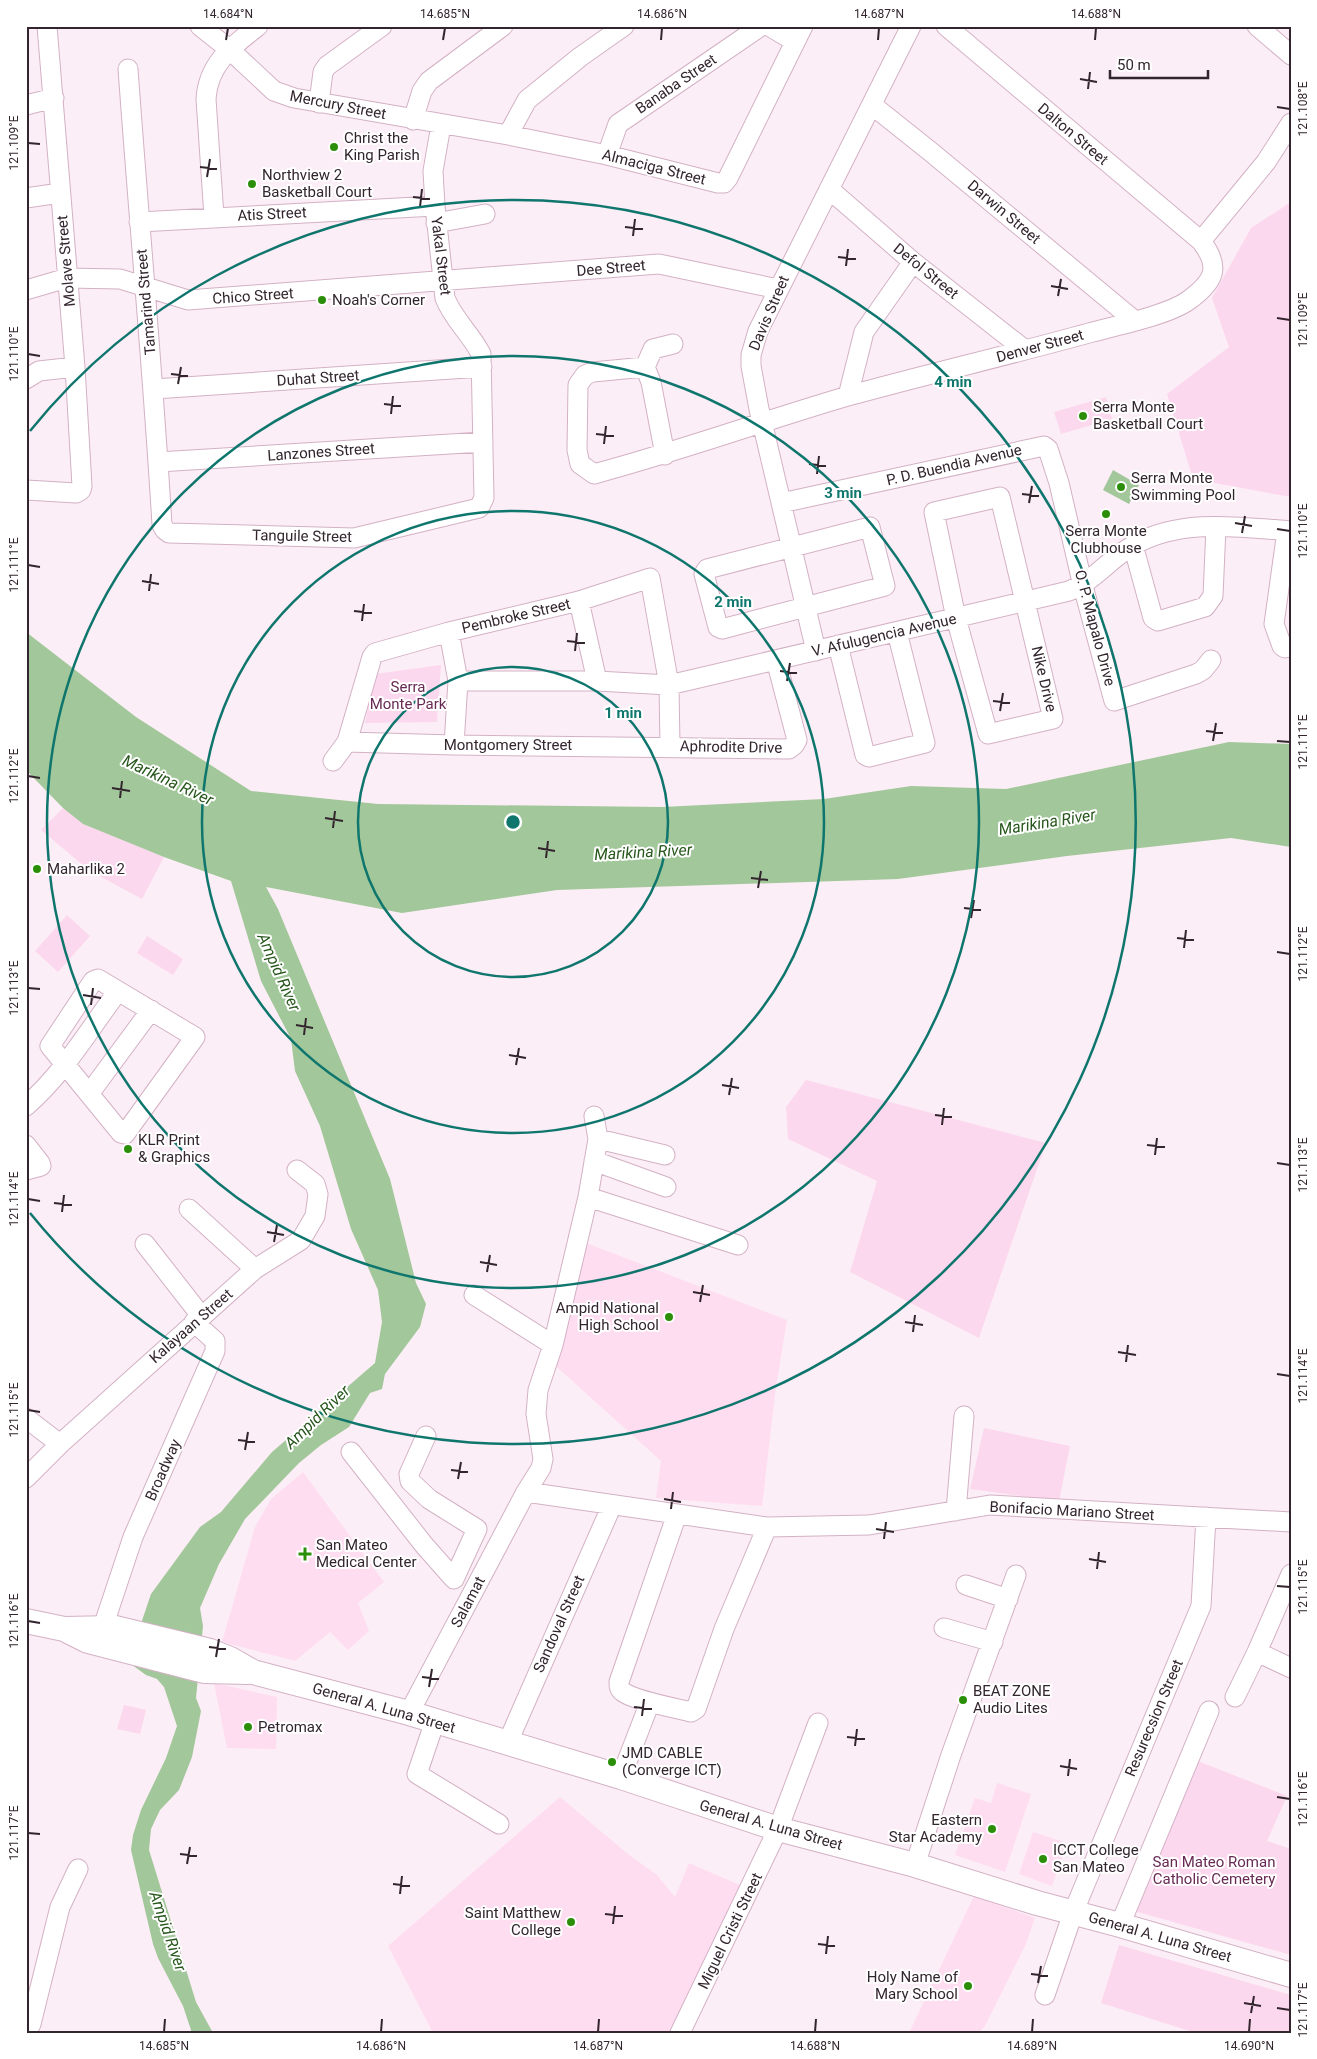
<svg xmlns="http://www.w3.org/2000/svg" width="1317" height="2059" viewBox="0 0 1317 2059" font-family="Roboto,sans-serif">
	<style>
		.built { fill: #ffddf1 }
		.green { fill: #fcd8ee }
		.water { fill: #a2c79a }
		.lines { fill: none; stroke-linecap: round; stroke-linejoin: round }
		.minor-casing { stroke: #d3b1c5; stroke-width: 21 }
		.major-casing { stroke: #d3b1c5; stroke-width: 26 }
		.minor { stroke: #fff; stroke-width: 19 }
		.major { stroke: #fff; stroke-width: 24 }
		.ticks { fill: none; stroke: #32252d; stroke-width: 2 }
		.ring { fill: none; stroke: #0f766e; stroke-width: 2.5 }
		.poi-dot { fill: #2b8e09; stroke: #fff; stroke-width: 2 }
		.labels { text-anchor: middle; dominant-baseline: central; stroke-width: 4; stroke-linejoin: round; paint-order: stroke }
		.street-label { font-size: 15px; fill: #32252d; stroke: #fff }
		.poi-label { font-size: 15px; fill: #32252d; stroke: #fff; text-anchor: start }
		.park-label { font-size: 15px; fill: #672a54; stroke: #fff }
		.water-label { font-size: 16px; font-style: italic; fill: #27571c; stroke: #fff }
		.centre { fill: #0f766e; stroke: #fff; stroke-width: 2.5 }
		.ring-label { font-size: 15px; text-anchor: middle; font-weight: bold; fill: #0f766e; stroke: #fff; stroke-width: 4; stroke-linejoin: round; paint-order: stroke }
		.neatline { fill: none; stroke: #32252d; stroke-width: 2 }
		.ticks-label { font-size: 12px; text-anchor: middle; fill: #32252d }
	</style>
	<rect width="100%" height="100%" fill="#fceef6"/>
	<path class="built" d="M 581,1241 L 787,1320 L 776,1387 L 762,1506 L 656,1498 L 661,1461 L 549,1360 Z
		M 303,1472 L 384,1582 L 358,1603 L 369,1631 L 348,1650 L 330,1632 L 295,1661 L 222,1642 L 255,1527 L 271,1499 Z
		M 214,1683 L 277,1697 L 276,1749 L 227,1748 Z
		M 997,1783 L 1031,1794 L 1005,1872 L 955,1855 L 975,1798 L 991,1803 Z
		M 560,1797 L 628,1854 L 657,1875 L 675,1897 L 689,1863 L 742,1886 L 670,2033 L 619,2033 L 613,2031 L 612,2033 L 433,2033 L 388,1946 Z
		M 1033,1832 L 1067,1843 L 1052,1886 L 1019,1874 Z
		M 974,1896 L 1035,1918 L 1025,1946 L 985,2026 L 979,2033 L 909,2033 Z"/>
	<path class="green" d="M 1291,202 L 1291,497 L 1193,479 L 1167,394 L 1229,347 L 1212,298 L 1251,228 Z
		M 1106,397 L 1112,419 L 1061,434 L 1054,412 Z
		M 441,665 L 437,722 L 365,723 L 375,674 Z
		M 63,808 L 83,824 L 164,857 L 142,899 L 90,871 L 41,830 Z
		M 67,915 L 90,936 L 58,972 L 35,951 Z
		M 147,936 L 183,959 L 173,975 L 137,953 Z
		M 806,1080 L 1046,1143 L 979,1338 L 850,1272 L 877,1181 L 788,1139 L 786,1107 Z
		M 984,1428 L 1070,1446 L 1059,1501 L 970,1489 Z
		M 124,1705 L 146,1710 L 140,1734 L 117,1729 Z
		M 1190,1758 L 1287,1796 L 1267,1841 L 1291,1849 L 1291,1955 L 1134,1911 Z
		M 1119,1945 L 1291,1995 L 1291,2033 L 1196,2033 L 1101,2003 Z"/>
	<path class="water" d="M 1113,470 L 1139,485 L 1129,504 L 1103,490 Z
		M 26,632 L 136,717 L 251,791 L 378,804 L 662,807 L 824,799 L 911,786 L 1006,789 L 1229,742 L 1291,744 L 1291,847 L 1231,838 L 1067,856 L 898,879 L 557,890 L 402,913 L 266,887 L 278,909 L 390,1179 L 416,1283 L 426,1304 L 420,1327 L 385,1374 L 382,1389 L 370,1393 L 349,1427 L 321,1445 L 299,1463 L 245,1519 L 219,1564 L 200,1608 L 203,1626 L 196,1698 L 201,1711 L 192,1757 L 179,1790 L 160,1810 L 151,1829 L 149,1850 L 196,2002 L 213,2033 L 192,2033 L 183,2006 L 158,1958 L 153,1944 L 131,1850 L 133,1835 L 141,1810 L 166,1758 L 177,1726 L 164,1687 L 157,1679 L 146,1675 L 128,1662 L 151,1594 L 200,1527 L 221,1512 L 272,1452 L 375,1363 L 382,1322 L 378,1290 L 351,1229 L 320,1126 L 295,1071 L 291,1039 L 261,981 L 231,881 L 164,857 L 83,824 L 63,808 L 26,770 Z"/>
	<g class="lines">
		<g class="minor-casing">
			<path id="minor" d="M 200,26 L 229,49 L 274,91 L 294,98 L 508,135 L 607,155 L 718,183 L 724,183 L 728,178 L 803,26
				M 769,26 L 794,41
				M 1257,26 L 1291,55
				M 128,69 C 139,221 153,373 162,525 L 165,530 L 169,533 L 354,538 L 479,508 L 484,498 L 481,354 C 471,334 453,319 445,298 L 435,206 L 433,171 L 441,125
				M 319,103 L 323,72 L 327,66 L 382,26
				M 26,105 L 54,98
				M 872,105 L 931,152 L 1135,321
				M 413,120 L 422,91 L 429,81 L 503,26
				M 508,135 L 527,100 L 580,57 L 624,26
				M 607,155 L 618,124 L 761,26
				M 829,189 L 913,262 L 1025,350
				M 26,198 L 60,193
				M 214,217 L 206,99 C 208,64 232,46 258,26
				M 139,222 L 435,206
				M 436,223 L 485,214
				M 1201,241 L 1266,162 L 1291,123
				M 26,290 L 67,278 L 120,279 L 188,300 L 659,264 L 778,289
				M 645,367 L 593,372 L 585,375 L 578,385 L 577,450 L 580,464 L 594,474 C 680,451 763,421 848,396 C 928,374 1009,355 1089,333 C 1115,326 1169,315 1189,300 C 1215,281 1221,267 1201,241 L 946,26
				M 26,379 L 39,371 L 75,367
				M 154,389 L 482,367
				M 848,396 L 864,332 L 913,262
				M 665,455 L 651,382 L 645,367 L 653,349 L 673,344
				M 158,462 L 483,442
				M 26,490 L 76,493 L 81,490 L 82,486 L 75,367 L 47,26
				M 1000,497 L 1053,719 L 988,734 L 956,618 L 934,512 Z
				M 781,503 L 1044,446 L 1048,449 L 1059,483 L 1083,586 L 1114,701 L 1196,674 L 1203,670 L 1211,660
				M 870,527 L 885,586 L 722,629 L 718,627 L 704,574 L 707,569 Z
				M 1287,531 L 1274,624 L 1282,646 L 1285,648 L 1291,647
				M 1133,545 L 1153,618 L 1158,621 L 1205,607 L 1213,596 L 1216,527
				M 579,601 L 597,681
				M 449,632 L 458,681 L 454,745
				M 838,645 L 865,755 L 869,757 L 925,743 L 897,632
				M 816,651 L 759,409 L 751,366 L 751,355 L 758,331 L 911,26
				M 458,681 L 597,681 L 669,685 L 1069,591 C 1094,581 1110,558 1134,545 C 1180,518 1240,527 1291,531
				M 347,742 L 454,745 L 789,749 L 794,745 L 797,740 L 776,660
				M 333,761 L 347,742 L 372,657 L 375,653 L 449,632 L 579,601 L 650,578 L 669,685 L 670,746
				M 98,979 L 195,1037 L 125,1134 L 121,1133 L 50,1046 L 93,981 Z
				M 89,1094 L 151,1010
				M 26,1106 C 63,1074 89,1030 118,991
				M 598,1139 L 665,1155
				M 26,1145 L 40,1163 L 41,1166 L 26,1170
				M 594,1161 L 666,1187
				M 588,1197 L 738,1245
				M 189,1209 L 255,1269
				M 145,1244 L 202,1317
				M 474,1295 L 553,1345
				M 26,1418 L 60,1444
				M 351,1452 L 424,1545 L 454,1579 L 477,1529 L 429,1499 L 410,1481 L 409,1474 L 426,1436
				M 26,1478 L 60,1444 L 255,1269 L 301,1240 L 315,1216 L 318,1194 L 315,1184 L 297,1170
				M 526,1492 L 767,1527 L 869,1525 L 990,1505 L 1291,1522
				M 956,1511 L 964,1416
				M 677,1514 L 619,1682 C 619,1686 619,1689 623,1692 C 636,1701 675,1708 691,1712 L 696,1709 L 724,1629 L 767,1527
				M 966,1585 L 1008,1599
				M 103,1627 L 133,1537 L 215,1351 L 215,1341 L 194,1322
				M 944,1628 L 993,1642
				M 1257,1652 L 1291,1668
				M 1235,1697 L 1257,1652 L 1291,1574
				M 409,1713 L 526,1492 L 541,1468 L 543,1459 L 536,1414 L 538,1390 L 553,1345 L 588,1197 L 598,1139 L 594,1116
				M 435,1721 L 417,1774 L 499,1824
				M 507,1744 L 612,1505
				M 621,1777 L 650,1702
				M 915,1865 L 951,1755 L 1016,1575
				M 1120,1925 L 1209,1711
				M 1045,1995 L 1073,1913 L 1201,1606 L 1206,1517
				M 26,2033 L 31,2024 L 60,1907 L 78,1869
				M 680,2033 L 778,1829 L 818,1723"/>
		</g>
		<g class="major-casing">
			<path id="major" d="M 26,1621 L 64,1629 L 115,1628 L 210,1651 L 230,1659 L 253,1672 L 409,1713 L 621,1777 L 778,1829 L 915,1865 L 1037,1903 L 1120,1925 L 1291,1975
				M 68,1631 L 88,1641 L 204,1671 L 248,1672"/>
		</g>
		<use href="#minor" class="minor"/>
		<use href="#major" class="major"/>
	</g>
	<path class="ticks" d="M 226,40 L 228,28M 443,40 L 445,28M 661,40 L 662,28M 878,40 L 879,28M 1095,40 L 1096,28M 1080,79 L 1097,82M 1088,89 L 1090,72M 1277,107 L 1290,109M 28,143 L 40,144M 200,167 L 217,169M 207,177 L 210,159M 413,197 L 430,199M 420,207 L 422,189M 625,227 L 643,229M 633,236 L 635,219M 838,257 L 856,259M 846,266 L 848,249M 1051,286 L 1068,289M 1058,296 L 1061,279M 1277,318 L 1290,320M 28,354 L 40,356M 171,374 L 188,376M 178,384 L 181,367M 384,404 L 401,406M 391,414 L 393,396M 596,434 L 614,436M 604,444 L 606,426M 809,464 L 826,466M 817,474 L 819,456M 1022,494 L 1039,496M 1029,503 L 1032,486M 1235,523 L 1252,526M 1277,529 L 1290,531M 1242,533 L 1245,516M 28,565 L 40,567M 142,581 L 159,584M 149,591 L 151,574M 354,611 L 372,613M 362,621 L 364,604M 567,641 L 585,643M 575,651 L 577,633M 780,671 L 797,673M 787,681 L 790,663M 993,701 L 1010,703M 1000,711 L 1003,693M 1206,731 L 1223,733M 1213,741 L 1216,723M 1277,741 L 1290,742M 28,776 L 40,778M 112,788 L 130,791M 120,798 L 122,781M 325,818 L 343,821M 333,828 L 335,811M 538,848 L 555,851M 546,858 L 548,841M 751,878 L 768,880M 758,888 L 761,871M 964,908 L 981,910M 971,918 L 974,900M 1177,938 L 1194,940M 1184,948 L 1186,930M 1277,952 L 1290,954M 28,988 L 40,989M 83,995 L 101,998M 91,1005 L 93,988M 296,1025 L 313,1028M 304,1035 L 306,1018M 509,1055 L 526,1058M 516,1065 L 519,1048M 722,1085 L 739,1088M 729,1095 L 732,1078M 935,1115 L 952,1117M 942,1125 L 944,1108M 1147,1145 L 1165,1147M 1155,1155 L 1157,1138M 1277,1163 L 1290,1165M 28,1199 L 40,1201M 54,1203 L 72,1205M 62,1212 L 64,1195M 267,1232 L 284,1235M 274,1242 L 277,1225M 480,1262 L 497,1265M 487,1272 L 490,1255M 693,1292 L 710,1295M 700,1302 L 703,1285M 905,1322 L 923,1325M 913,1332 L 915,1315M 1118,1352 L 1136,1355M 1126,1362 L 1128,1345M 1277,1374 L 1290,1376M 28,1410 L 40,1412M 238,1440 L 255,1442M 245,1450 L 248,1432M 451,1470 L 468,1472M 458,1479 L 461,1462M 664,1499 L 681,1502M 671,1509 L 673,1492M 876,1529 L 894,1532M 884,1539 L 886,1522M 1089,1559 L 1106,1562M 1097,1569 L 1099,1552M 1277,1586 L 1290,1587M 28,1621 L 40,1623M 209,1647 L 226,1649M 216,1657 L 219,1639M 422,1677 L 439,1679M 429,1687 L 432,1669M 634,1707 L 652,1709M 642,1716 L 644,1699M 847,1737 L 865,1739M 855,1746 L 857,1729M 1060,1766 L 1077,1769M 1068,1776 L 1070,1759M 1277,1797 L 1290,1799M 28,1833 L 40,1834M 180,1854 L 197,1856M 187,1864 L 190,1847M 393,1884 L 410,1886M 400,1894 L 402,1876M 605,1914 L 623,1916M 613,1924 L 615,1906M 818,1944 L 835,1946M 826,1954 L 828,1936M 1031,1974 L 1048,1976M 1038,1983 L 1041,1966M 1244,2003 L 1261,2006M 1277,2008 L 1290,2010M 1251,2013 L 1254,1996M 164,2032 L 165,2019M 381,2032 L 382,2019M 598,2032 L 599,2019M 815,2032 L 816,2019M 1032,2032 L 1033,2019M 1249,2032 L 1250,2019"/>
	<g class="ring">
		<circle cx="513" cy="822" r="155"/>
		<circle cx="513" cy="822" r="311"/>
		<circle cx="513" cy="822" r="466"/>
		<path d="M30 431A622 622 0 1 1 30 1213"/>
	</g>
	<g class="poi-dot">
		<circle cx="334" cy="147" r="5"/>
		<circle cx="252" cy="184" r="5"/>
		<circle cx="322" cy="300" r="5"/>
		<circle cx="1083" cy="416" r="5"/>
		<circle cx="1121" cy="487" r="5"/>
		<circle cx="1106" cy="514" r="5"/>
		<circle cx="37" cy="869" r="5"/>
		<circle cx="128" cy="1149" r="5"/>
		<circle cx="669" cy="1317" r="5"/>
		<path d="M302.5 1546.5h5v5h5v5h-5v5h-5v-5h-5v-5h5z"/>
		<circle cx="963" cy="1700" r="5"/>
		<circle cx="248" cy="1727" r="5"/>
		<circle cx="612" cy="1762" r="5"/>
		<circle cx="992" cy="1829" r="5"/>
		<circle cx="1043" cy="1859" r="5"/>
		<circle cx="571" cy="1922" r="5"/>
		<circle cx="968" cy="1986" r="5"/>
	</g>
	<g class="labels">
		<g class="street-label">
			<text transform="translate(676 84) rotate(-34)">Banaba Street</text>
			<text transform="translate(338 105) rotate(11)">Mercury Street</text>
			<text transform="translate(1073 134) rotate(40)">Dalton Street</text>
			<text transform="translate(654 167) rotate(14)">Almaciga Street</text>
			<text transform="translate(1004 212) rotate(40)">Darwin Street</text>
			<text transform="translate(272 214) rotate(-3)">Atis Street</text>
			<text transform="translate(441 256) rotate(83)">Yakal Street</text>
			<text transform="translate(66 261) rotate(-95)">Molave Street</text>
			<text transform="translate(611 268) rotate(-5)">Dee Street</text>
			<text transform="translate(926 271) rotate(39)">Defol Street</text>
			<text transform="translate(253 296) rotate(-4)">Chico Street</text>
			<text transform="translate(146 302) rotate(-95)">Tamarind Street</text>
			<text transform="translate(769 313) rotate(-67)">Davis Street</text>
			<text transform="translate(1040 346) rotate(-15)">Denver Street</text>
			<text transform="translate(318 378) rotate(-4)">Duhat Street</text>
			<text transform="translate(321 452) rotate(-4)">Lanzones Street</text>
			<text transform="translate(954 465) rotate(-13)">P. D. Buendia Avenue</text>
			<text transform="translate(302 536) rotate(1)">Tanguile Street</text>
			<text transform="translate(516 616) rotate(-13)">Pembroke Street</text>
			<text transform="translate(1095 628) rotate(75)">O. P. Mapalo Drive</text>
			<text transform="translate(884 635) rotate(-13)">V. Afulugencia Avenue</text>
			<text transform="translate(1044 679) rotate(77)">Nike Drive</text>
			<text x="508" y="745">Montgomery Street</text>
			<text transform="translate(731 747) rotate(1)">Aphrodite Drive</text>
			<text transform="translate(191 1326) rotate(-41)">Kalayaan Street</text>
			<text transform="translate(163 1470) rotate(-66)">Broadway</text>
			<text transform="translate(1072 1511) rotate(3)">Bonifacio Mariano Street</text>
			<text transform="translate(468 1602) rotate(-62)">Salamat</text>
			<text transform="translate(559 1624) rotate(-66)">Sandoval Street</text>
			<text transform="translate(384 1708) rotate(16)">General A. Luna Street</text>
			<text transform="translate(1154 1718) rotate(-67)">Resurecsion Street</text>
			<text transform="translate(771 1825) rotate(16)">General A. Luna Street</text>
			<text transform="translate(730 1931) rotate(-64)">Miguel Cristi Street</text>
			<text transform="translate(1160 1937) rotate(16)">General A. Luna Street</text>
		</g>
		<g class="poi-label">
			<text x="344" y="138">Christ the<tspan x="344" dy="17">King Parish</tspan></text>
			<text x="262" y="175">Northview 2<tspan x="262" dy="17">Basketball Court</tspan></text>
			<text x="332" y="300">Noah's Corner</text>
			<text x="1093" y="407">Serra Monte<tspan x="1093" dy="17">Basketball Court</tspan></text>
			<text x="1131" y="478">Serra Monte<tspan x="1131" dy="17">Swimming Pool</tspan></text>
			<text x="1106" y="531" text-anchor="middle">Serra Monte<tspan x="1106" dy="17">Clubhouse</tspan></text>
			<text x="47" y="869">Maharlika 2</text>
			<text x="138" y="1140">KLR Print<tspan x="138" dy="17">&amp; Graphics</tspan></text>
			<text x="659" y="1308" text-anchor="end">Ampid National<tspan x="659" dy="17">High School</tspan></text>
			<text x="316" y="1545">San Mateo<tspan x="316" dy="17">Medical Center</tspan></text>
			<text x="973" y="1691">BEAT ZONE<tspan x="973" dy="17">Audio Lites</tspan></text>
			<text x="258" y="1727">Petromax</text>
			<text x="622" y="1753">JMD CABLE<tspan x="622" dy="17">(Converge ICT)</tspan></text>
			<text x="982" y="1820" text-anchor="end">Eastern<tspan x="982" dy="17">Star Academy</tspan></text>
			<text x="1053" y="1850">ICCT College<tspan x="1053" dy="17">San Mateo</tspan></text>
			<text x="561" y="1913" text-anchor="end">Saint Matthew<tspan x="561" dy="17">College</tspan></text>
			<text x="958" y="1977" text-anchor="end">Holy Name of<tspan x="958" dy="17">Mary School</tspan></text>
		</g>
		<g class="park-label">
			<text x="408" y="687">Serra<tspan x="408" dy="17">Monte Park</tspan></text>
			<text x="1214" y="1862">San Mateo Roman<tspan x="1214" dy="17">Catholic Cemetery</tspan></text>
		</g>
		<g class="water-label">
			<text transform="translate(168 780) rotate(25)">Marikina River</text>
			<text transform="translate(1047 822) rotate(-9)">Marikina River</text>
			<text transform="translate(643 852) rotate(-3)">Marikina River</text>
			<text transform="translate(279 972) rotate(66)">Ampid River</text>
			<text transform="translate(317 1417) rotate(-44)">Ampid River</text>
			<text transform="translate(168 1931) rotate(71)">Ampid River</text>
		</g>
	</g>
	<circle cx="513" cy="822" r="8" class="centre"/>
	<g class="ring-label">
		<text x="953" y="387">4 min</text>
		<text x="843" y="498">3 min</text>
		<text x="733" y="607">2 min</text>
		<text x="623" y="718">1 min</text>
	</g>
	<rect width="1317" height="2059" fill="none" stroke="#ffffff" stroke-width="55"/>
	<path d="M1110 70v8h98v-8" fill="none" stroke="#32252d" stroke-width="2.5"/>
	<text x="1117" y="70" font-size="15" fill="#32252d" stroke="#ffffff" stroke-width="4" paint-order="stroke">50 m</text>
	<rect x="28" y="28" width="1262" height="2004" class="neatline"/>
	<g class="ticks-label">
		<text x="228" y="18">14.684°N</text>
		<text x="445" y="18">14.685°N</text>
		<text x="662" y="18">14.686°N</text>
		<text x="879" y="18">14.687°N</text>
		<text x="1096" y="18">14.688°N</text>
		<text transform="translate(1303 109) rotate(-90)" y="4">121.108°E</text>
		<text transform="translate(14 143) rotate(-90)" y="4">121.109°E</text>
		<text transform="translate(1303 320) rotate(-90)" y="4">121.109°E</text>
		<text transform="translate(14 354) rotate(-90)" y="4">121.110°E</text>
		<text transform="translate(1303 531) rotate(-90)" y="4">121.110°E</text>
		<text transform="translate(14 565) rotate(-90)" y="4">121.111°E</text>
		<text transform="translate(1303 742) rotate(-90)" y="4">121.111°E</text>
		<text transform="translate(14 776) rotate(-90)" y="4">121.112°E</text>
		<text transform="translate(1303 954) rotate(-90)" y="4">121.112°E</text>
		<text transform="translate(14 988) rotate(-90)" y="4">121.113°E</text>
		<text transform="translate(1303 1165) rotate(-90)" y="4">121.113°E</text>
		<text transform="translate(14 1199) rotate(-90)" y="4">121.114°E</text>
		<text transform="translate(1303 1376) rotate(-90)" y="4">121.114°E</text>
		<text transform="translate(14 1410) rotate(-90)" y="4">121.115°E</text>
		<text transform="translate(1303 1587) rotate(-90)" y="4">121.115°E</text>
		<text transform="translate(14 1621) rotate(-90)" y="4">121.116°E</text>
		<text transform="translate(1303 1799) rotate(-90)" y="4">121.116°E</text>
		<text transform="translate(14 1833) rotate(-90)" y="4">121.117°E</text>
		<text transform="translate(1303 2010) rotate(-90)" y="4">121.117°E</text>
		<text x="164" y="2050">14.685°N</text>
		<text x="381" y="2050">14.686°N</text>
		<text x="598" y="2050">14.687°N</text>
		<text x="815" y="2050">14.688°N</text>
		<text x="1032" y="2050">14.689°N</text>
		<text x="1249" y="2050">14.690°N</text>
	</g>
</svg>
